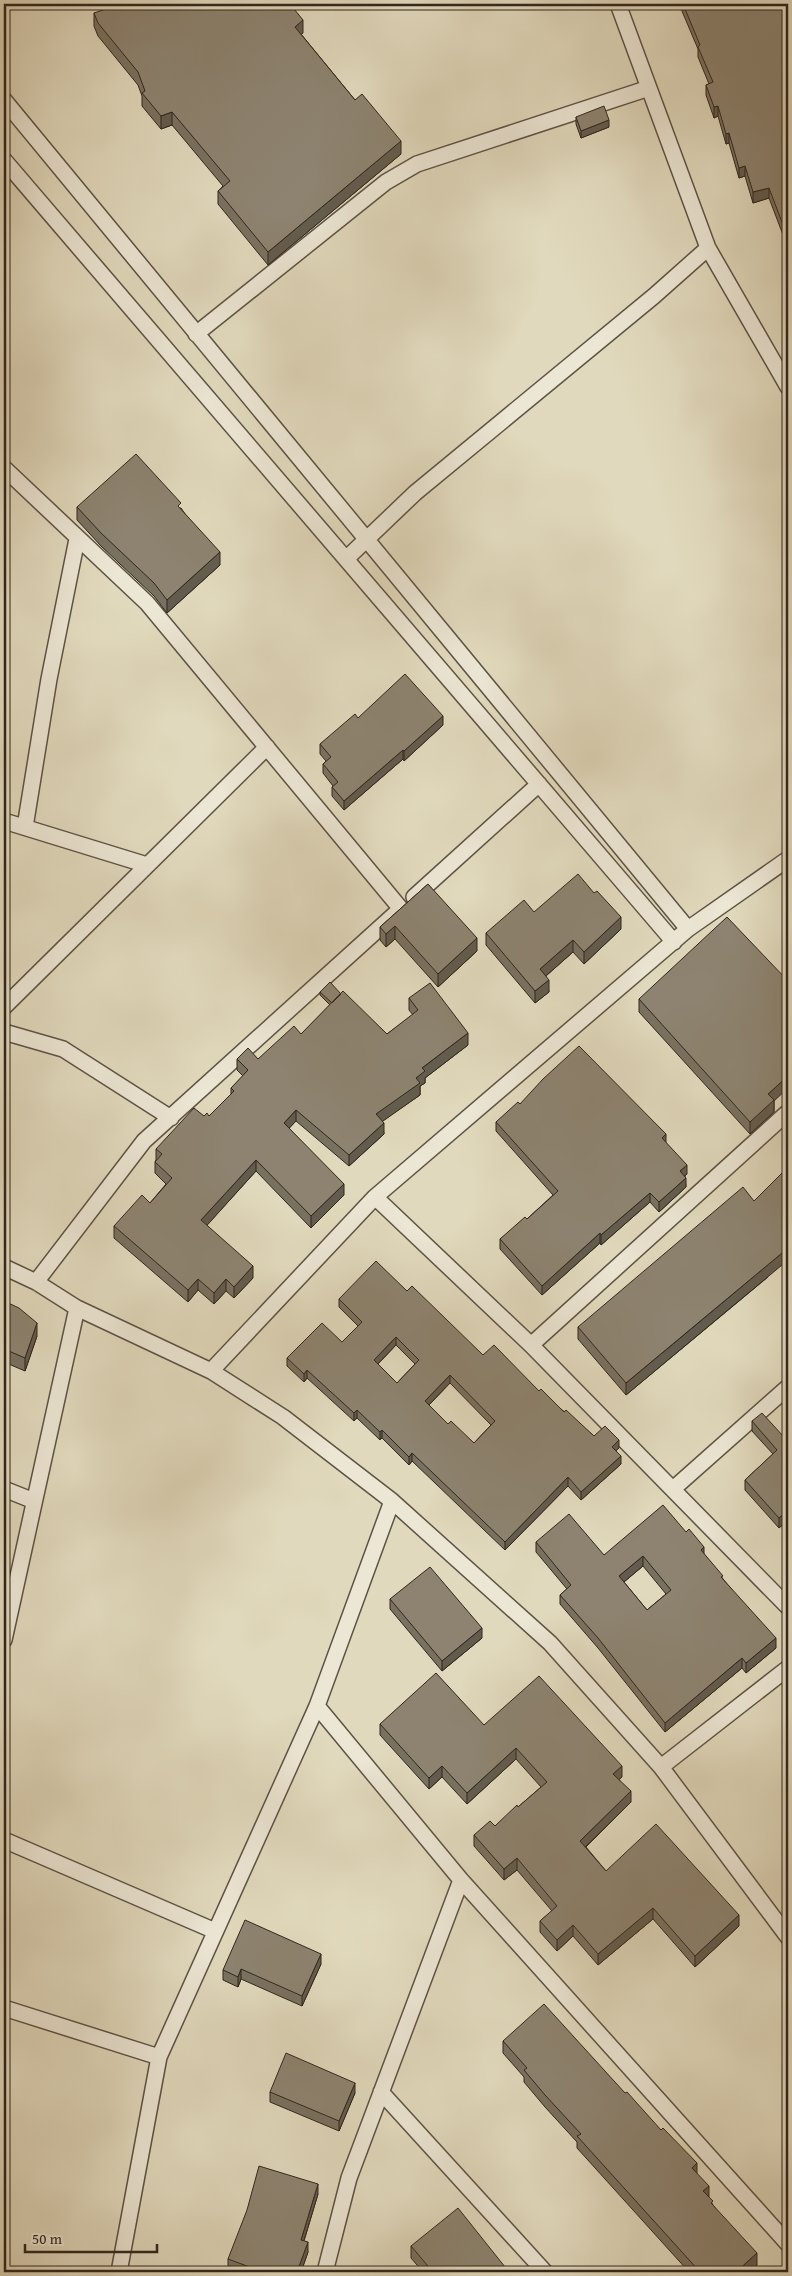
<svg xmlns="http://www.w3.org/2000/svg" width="792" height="2276" viewBox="0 0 792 2276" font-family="'Gentium Book Plus',serif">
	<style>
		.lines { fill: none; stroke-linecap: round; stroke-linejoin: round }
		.minor-casing { stroke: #5d5345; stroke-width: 18 }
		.minor { stroke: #ece6d4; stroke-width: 15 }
		.wall { fill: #797160; stroke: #31261d; fill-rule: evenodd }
		.shaded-wall { fill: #635c4e; stroke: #31261d }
		.building { fill: #8d8370; stroke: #31261d; fill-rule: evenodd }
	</style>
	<rect width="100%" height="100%" fill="#e1d9bd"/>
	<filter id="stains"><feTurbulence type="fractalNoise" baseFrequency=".004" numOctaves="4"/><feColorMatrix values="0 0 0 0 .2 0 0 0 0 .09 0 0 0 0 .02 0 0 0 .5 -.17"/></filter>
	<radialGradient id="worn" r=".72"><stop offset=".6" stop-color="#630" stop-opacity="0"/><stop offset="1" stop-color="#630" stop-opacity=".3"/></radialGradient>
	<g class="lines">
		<g class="minor-casing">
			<path id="minor" d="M 618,4 L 708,248 L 788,387
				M 4,100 L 688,929
				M 4,160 L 674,942
				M 196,334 L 386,182 L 417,164 L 649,88
				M 4,468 L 147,603 L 401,909
				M 346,559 L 415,493 L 654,296 L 708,248
				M 4,821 L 147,865
				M 25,827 L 49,679 L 77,539
				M 414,897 L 539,784
				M 4,1007 L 267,747
				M 4,1032 L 63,1049 L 171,1118
				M 375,1197 L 531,1345 L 788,1607
				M 4,1267 L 36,1282 L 77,1308 L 211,1371 L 283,1417 L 392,1501 L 550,1643 L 661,1767 L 788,1937
				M 36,1282 L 144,1141 L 395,914
				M 531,1345 L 788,1112
				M 211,1371 L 375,1197 L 688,929 L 788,859
				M 4,1489 L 34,1501
				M 673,1489 L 788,1387
				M 4,1640 L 77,1308
				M 317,1706 L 461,1880 L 788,2244
				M 661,1767 L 788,1668
				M 4,1840 L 215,1931
				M 4,2008 L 159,2057
				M 381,2092 L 545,2272
				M 119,2272 L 159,2057 L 317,1706 L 392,1501
				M 325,2272 L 349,2178 L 461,1880"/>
		</g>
		<use href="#minor" class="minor"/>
	</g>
	<path class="wall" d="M 679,4 L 788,4 L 788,248 L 769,198 L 753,203 L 745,176 L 739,178 L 729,143 L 726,144 L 718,116 L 714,118 L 706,95 L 706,85 L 709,84 L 698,57 L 698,49 Z
		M 94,13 L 303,33 L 301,34 L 355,100 L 401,154 L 268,265 L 218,204 L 218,191 L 223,186 L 172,125 L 161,129 L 142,106 L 142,96 L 138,85 L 98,36 L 94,26 Z
		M 576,117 L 609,127 L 581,138 L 576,124 Z
		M 77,507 L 181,508 L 220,565 L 167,613 L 154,596 L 101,546 L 77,520 Z
		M 358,718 L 443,725 L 404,761 L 403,759 L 344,810 L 332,796 L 332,787 L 333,786 L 323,773 L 323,764 L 326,761 L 320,754 L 320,744 Z
		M 428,884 L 477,951 L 438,987 L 395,939 L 386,947 L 380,940 L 380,927 Z
		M 534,912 L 621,929 L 584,964 L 573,952 L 546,976 L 549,992 L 535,1003 L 486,945 L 486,933 Z
		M 320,992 L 341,994 L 387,1034 L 413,1015 L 409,1010 L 409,998 L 468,1045 L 425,1078 L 425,1083 L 420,1086 L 420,1095 L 382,1121 L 384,1134 L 349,1166 L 296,1121 L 289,1128 L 344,1195 L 311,1228 L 256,1171 L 207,1225 L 253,1278 L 234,1298 L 226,1291 L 214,1304 L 198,1290 L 188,1302 L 114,1238 L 114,1226 L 150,1203 L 166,1184 L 155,1173 L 155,1162 L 156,1160 L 156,1149 L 204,1116 L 209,1116 L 231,1094 L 231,1088 L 243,1076 L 237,1070 L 237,1059 L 258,1059 L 301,1034 L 330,1005 L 320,995 Z
		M 639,999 L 774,1101 L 774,1112 L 750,1134 L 639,1012 Z
		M 520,1104 L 666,1143 L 687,1174 L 685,1176 L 686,1187 L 659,1212 L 650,1202 L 601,1245 L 600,1243 L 542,1295 L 500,1249 L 500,1239 L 527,1219 L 553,1195 L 496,1131 L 496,1122 Z
		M 768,1277 L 626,1395 L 578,1339 L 578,1327 Z
		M 407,1291 L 483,1355 L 539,1391 L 594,1436 L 619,1448 L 616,1451 L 621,1464 L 581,1500 L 568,1486 L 505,1550 L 412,1461 L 409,1465 L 382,1438 L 380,1440 L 357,1418 L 354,1421 L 307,1378 L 304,1382 L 287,1366 L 287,1358 L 342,1342 L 358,1326 L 339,1307 L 339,1299 ZM 396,1345 L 415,1364 L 397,1383 L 378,1364 ZM 450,1383 L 491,1425 L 474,1443 L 448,1424 L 429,1405 Z
		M 4,1301 L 37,1336 L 25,1371 L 4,1362 Z
		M 752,1421 L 784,1437 L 788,1433 L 788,1520 L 779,1528 L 745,1490 L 745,1480 L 773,1454 L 752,1431 Z
		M 536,1542 L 604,1555 L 704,1554 L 776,1648 L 746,1673 L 742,1668 L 665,1732 L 598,1648 L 560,1604 L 560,1595 L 567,1589 L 536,1552 ZM 643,1566 L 666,1594 L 647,1610 L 624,1582 Z
		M 390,1599 L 482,1638 L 442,1671 L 390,1609 Z
		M 380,1724 L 484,1725 L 622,1777 L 619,1779 L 631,1802 L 586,1847 L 606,1871 L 739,1926 L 695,1967 L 653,1919 L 598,1965 L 573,1936 L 557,1951 L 540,1932 L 540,1921 L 552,1911 L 517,1870 L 504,1880 L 474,1846 L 474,1835 L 495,1826 L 518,1807 L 541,1787 L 516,1759 L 467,1804 L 442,1777 L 429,1789 L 380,1735 Z
		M 321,1964 L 302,2006 L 241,1979 L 238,1987 L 223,1980 L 223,1970 Z
		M 503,2041 L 697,2174 L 713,2205 L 757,2265 L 749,2272 L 689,2272 L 577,2148 L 577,2142 L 545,2107 L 524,2082 L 524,2077 L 503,2053 Z
		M 270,2092 L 355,2093 L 339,2131 L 270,2102 Z
		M 318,2194 L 304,2241 L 308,2252 L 301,2272 L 237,2272 L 228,2269 L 228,2259 Z
		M 411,2246 L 509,2272 L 423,2272 L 411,2258 Z"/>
	<path class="shaded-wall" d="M 303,20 L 303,33 L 295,40 L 295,27 Z
		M 718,106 L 718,116 L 714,118 L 714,107 Z
		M 172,112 L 172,125 L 161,129 L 161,116 Z
		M 609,120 L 609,127 L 581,138 L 581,131 Z
		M 729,133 L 729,143 L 726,144 L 726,134 Z
		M 401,141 L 401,154 L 268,265 L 268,252 Z
		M 745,166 L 745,176 L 739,178 L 739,168 Z
		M 769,188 L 769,198 L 753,203 L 753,192 Z
		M 220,552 L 220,565 L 167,613 L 167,600 Z
		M 443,716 L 443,725 L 404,761 L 404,751 Z
		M 403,750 L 403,759 L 344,810 L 344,801 Z
		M 621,917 L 621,929 L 584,964 L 584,952 Z
		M 395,926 L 395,939 L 386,947 L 386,934 Z
		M 477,938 L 477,951 L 438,987 L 438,974 Z
		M 573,940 L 573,952 L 540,981 L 540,969 Z
		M 549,980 L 549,992 L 535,1003 L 535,991 Z
		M 468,1033 L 468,1045 L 425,1078 L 425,1083 L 420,1086 L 420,1095 L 376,1126 L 376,1114 L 416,1078 L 422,1068 Z
		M 788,1076 L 788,1088 L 774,1101 L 774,1112 L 750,1134 L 750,1122 L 768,1094 Z
		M 296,1110 L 296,1121 L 284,1134 L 284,1123 Z
		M 384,1123 L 384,1134 L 349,1166 L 349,1155 Z
		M 666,1134 L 666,1144 L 662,1138 Z
		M 256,1160 L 256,1171 L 201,1232 L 201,1220 Z
		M 687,1165 L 687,1174 L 680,1180 L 680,1171 Z
		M 686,1178 L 686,1187 L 659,1212 L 659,1202 Z
		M 344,1184 L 344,1195 L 311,1228 L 311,1216 Z
		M 650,1193 L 650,1202 L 601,1245 L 601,1235 Z
		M 600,1233 L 600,1243 L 542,1295 L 542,1286 Z
		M 788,1248 L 788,1260 L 626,1395 L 626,1383 Z
		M 253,1266 L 253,1278 L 234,1298 L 234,1287 Z
		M 198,1279 L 198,1290 L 188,1302 L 188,1290 Z
		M 226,1279 L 226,1291 L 214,1304 L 214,1293 Z
		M 37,1323 L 37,1336 L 25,1371 L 25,1358 Z
		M 396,1337 L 396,1345 L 374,1368 L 374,1360 Z
		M 307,1370 L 307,1378 L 304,1382 L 304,1374 Z
		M 450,1375 L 450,1383 L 425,1409 L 425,1401 Z
		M 357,1410 L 357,1418 L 354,1421 L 354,1413 Z
		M 382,1430 L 382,1438 L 380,1440 L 380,1432 Z
		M 619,1440 L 619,1448 L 612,1455 L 612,1447 Z
		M 412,1453 L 412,1461 L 409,1465 L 409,1457 Z
		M 621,1456 L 621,1464 L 581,1500 L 581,1492 Z
		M 568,1477 L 568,1486 L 505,1550 L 505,1542 Z
		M 788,1510 L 788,1520 L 779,1528 L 779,1518 Z
		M 704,1547 L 704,1556 L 701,1550 Z
		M 643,1556 L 643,1566 L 619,1586 L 619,1576 Z
		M 482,1628 L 482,1638 L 442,1671 L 442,1661 Z
		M 776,1638 L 776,1648 L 746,1673 L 746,1663 Z
		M 742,1658 L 742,1668 L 665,1732 L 665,1723 Z
		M 516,1748 L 516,1759 L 467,1804 L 467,1793 Z
		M 442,1766 L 442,1777 L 429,1789 L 429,1778 Z
		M 622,1766 L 622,1777 L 613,1785 L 613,1774 Z
		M 631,1791 L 631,1802 L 580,1852 L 580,1841 Z
		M 517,1858 L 517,1870 L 504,1880 L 504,1869 Z
		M 653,1908 L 653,1919 L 598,1965 L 598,1954 Z
		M 739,1915 L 739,1926 L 695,1967 L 695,1956 Z
		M 573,1925 L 573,1936 L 557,1951 L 557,1940 Z
		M 321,1954 L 321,1964 L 302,2006 L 302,1996 Z
		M 241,1969 L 241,1979 L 238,1987 L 238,1977 Z
		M 355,2083 L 355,2093 L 339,2131 L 339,2121 Z
		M 697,2163 L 697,2175 L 692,2168 Z
		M 318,2184 L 318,2194 L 301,2250 L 301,2240 Z
		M 709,2186 L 709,2198 L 703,2191 Z
		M 308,2242 L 308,2252 L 301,2272 L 297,2272 Z
		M 757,2253 L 757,2265 L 749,2272 L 736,2272 Z"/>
	<path class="building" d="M 120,4 L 290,4 L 303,20 L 295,27 L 355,100 L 362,94 L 401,141 L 268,252 L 218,191 L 230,181 L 172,112 L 161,116 L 142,93 L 145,91 L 138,72 L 98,23 L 94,13 Z
		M 683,4 L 788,4 L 788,238 L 769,188 L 753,192 L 745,166 L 739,168 L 729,133 L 726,134 L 718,106 L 714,107 L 706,85 L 713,82 L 698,47 L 700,45 Z
		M 604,106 L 609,120 L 581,131 L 576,117 Z
		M 136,454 L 181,503 L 178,506 L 220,552 L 167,600 L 154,583 L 101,533 L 77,507 Z
		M 405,674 L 443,716 L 404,751 L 403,750 L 344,801 L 332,787 L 338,782 L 323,764 L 331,757 L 320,744 L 355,714 L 358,718 Z
		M 578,874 L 594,893 L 597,891 L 621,917 L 584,952 L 573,940 L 540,969 L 549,980 L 535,991 L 486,933 L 524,900 L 534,912 Z
		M 428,884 L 477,938 L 438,974 L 395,926 L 386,934 L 380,927 Z
		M 727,917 L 788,981 L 788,1076 L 768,1094 L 774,1100 L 750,1122 L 639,999 Z
		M 330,982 L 341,994 L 332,1003 L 320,992 Z
		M 430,983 L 468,1033 L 422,1068 L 425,1071 L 416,1078 L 420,1083 L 376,1114 L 384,1123 L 349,1155 L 296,1110 L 284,1123 L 344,1184 L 311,1216 L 256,1160 L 201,1220 L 253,1266 L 234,1287 L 226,1279 L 214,1293 L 198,1279 L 188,1290 L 114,1226 L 142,1195 L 150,1203 L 172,1178 L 155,1162 L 162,1154 L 156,1149 L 194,1108 L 204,1116 L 207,1113 L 209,1116 L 234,1091 L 231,1088 L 248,1070 L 237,1059 L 248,1048 L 258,1059 L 294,1026 L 301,1034 L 343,991 L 387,1034 L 418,1010 L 409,998 Z
		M 579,1046 L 666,1134 L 662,1138 L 687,1165 L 680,1171 L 686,1178 L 659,1202 L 650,1193 L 601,1235 L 600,1233 L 542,1286 L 500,1239 L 525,1217 L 527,1219 L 558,1191 L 496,1122 L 518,1102 L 520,1104 L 543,1079 Z
		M 788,1167 L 788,1248 L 626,1383 L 578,1327 L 743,1187 L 754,1201 Z
		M 376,1261 L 407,1291 L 412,1286 L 483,1355 L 494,1345 L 539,1391 L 541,1389 L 564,1412 L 566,1410 L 594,1436 L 605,1426 L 619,1440 L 612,1447 L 621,1456 L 581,1492 L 568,1477 L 505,1542 L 412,1453 L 409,1457 L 382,1430 L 380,1432 L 357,1410 L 354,1413 L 307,1370 L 304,1374 L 287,1358 L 322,1323 L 342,1342 L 362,1322 L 339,1299 ZM 396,1337 L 419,1360 L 397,1383 L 374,1360 ZM 450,1375 L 495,1421 L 474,1443 L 451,1421 L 448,1424 L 425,1401 Z
		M 4,1301 L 19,1308 L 37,1323 L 25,1358 L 4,1349 Z
		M 762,1413 L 784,1437 L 788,1433 L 788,1510 L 779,1518 L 745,1480 L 777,1450 L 752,1421 Z
		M 663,1505 L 686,1532 L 689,1529 L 704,1547 L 701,1550 L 723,1576 L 721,1577 L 776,1638 L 746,1663 L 742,1658 L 665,1723 L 598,1638 L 560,1595 L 571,1585 L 536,1542 L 569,1514 L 604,1555 ZM 643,1556 L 671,1590 L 647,1610 L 619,1576 Z
		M 430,1567 L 482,1628 L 442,1661 L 390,1599 Z
		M 436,1673 L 484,1725 L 539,1676 L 622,1766 L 613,1774 L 631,1791 L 580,1841 L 606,1871 L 656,1824 L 739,1915 L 695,1956 L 653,1908 L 598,1954 L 573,1925 L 557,1940 L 540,1921 L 557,1906 L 517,1858 L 504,1869 L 474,1835 L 490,1821 L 495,1826 L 517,1805 L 518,1807 L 547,1782 L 516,1748 L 467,1793 L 442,1766 L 429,1778 L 380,1724 Z
		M 245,1920 L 321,1954 L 302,1996 L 241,1969 L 238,1977 L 223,1970 Z
		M 544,2004 L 625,2093 L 627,2092 L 661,2130 L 663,2128 L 697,2163 L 692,2168 L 709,2186 L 703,2191 L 713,2201 L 711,2203 L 757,2253 L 736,2272 L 700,2272 L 577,2136 L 581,2134 L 545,2095 L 524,2070 L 527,2068 L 503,2041 Z
		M 286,2053 L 355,2083 L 339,2121 L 270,2092 Z
		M 259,2166 L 318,2184 L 301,2240 L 308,2242 L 297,2272 L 263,2272 L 228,2259 L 247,2210 Z
		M 458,2208 L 509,2272 L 433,2272 L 411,2246 Z"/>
	<rect width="792" height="2276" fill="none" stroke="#e1d9bd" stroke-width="20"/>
	<rect x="5" y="5" width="782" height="2266" fill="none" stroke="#31261d" stroke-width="2.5"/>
	<rect x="10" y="10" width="772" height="2256" fill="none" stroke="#31261d"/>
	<path d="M25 2244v8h132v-8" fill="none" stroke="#31261d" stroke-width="2.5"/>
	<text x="32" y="2244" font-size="15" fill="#31261d" stroke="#ece6d4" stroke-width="4" paint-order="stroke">50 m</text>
	<rect width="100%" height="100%" filter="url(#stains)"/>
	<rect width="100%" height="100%" fill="url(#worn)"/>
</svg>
